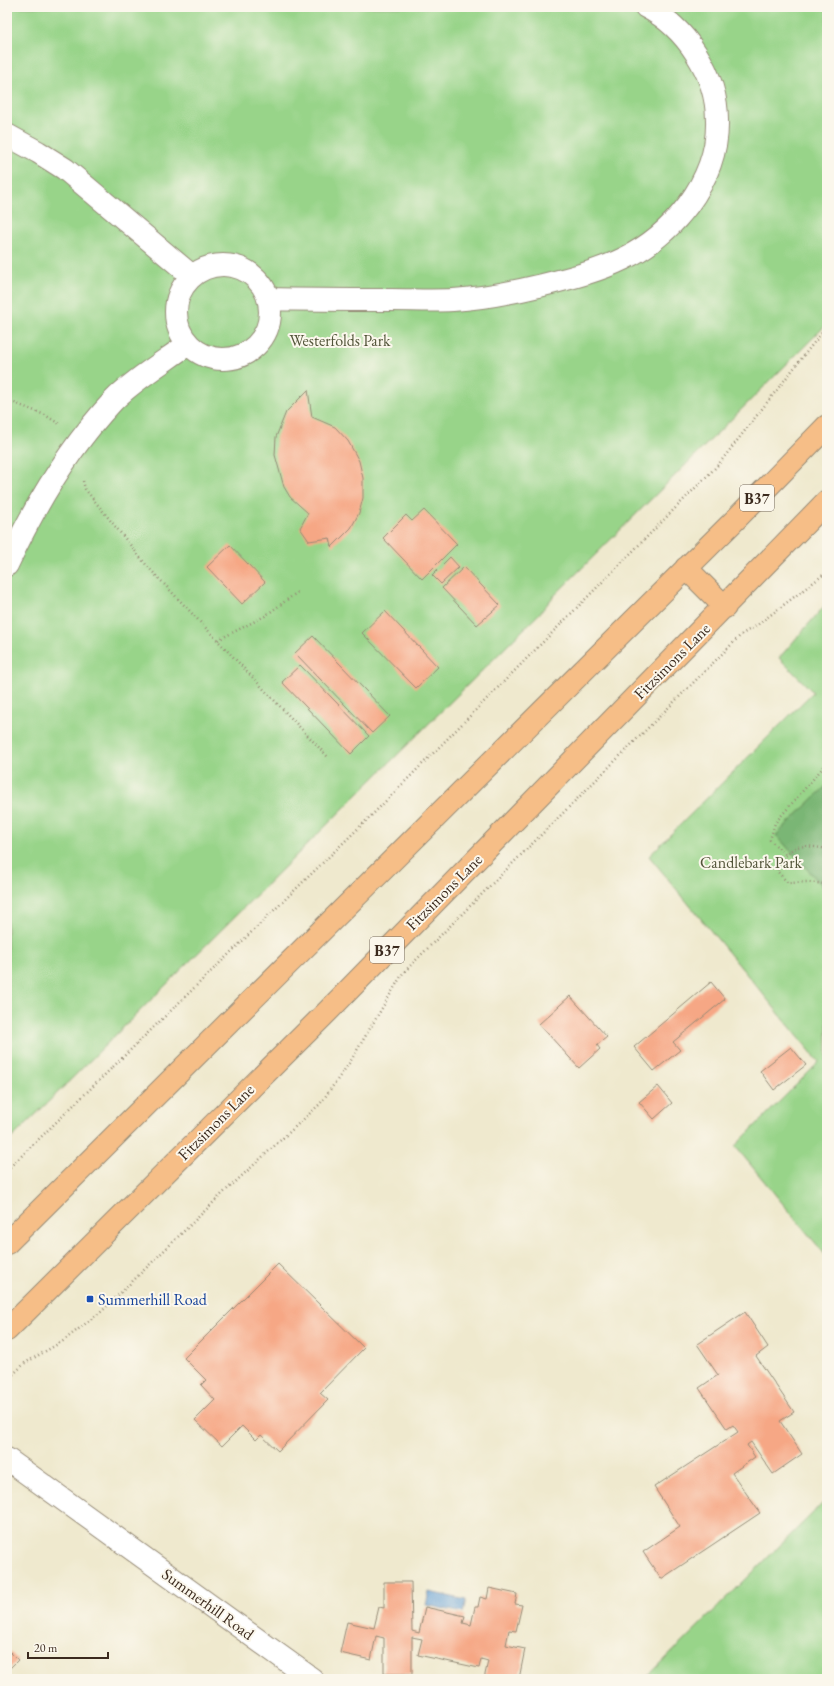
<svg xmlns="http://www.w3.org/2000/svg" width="834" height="1686" viewBox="0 0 834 1686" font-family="'EB Garamond',serif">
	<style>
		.green { fill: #98d489; stroke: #6a7f54 }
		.forest { fill: #7ab675; stroke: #5a704a }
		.water { fill: #629ed3; stroke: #4e6478 }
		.building { fill: #f6a785 }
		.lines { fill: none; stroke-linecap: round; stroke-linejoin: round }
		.minor-casing { stroke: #958a76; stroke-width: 24 }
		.major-casing { stroke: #958a76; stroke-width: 24 }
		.path { stroke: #958a76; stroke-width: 2.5; stroke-dasharray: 1 3; stroke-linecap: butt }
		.minor { stroke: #fff; stroke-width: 22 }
		.major { stroke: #f6be87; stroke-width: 22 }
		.transit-dot { fill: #1a4fb4; stroke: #fbf7ec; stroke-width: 1.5 }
		.labels { text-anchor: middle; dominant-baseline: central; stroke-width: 4; stroke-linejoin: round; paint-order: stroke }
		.shield { fill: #fbf7ec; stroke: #75685c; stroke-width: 1 }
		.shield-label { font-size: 15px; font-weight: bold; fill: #3b2a1e }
		.park-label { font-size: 16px; fill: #525439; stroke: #fbf7ec }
		.street-label { font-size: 16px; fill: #3b2a1e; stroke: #fbf7ec }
		.transit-label { font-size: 16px; fill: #164399; stroke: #fbf7ec; text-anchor: start }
	</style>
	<rect width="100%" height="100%" fill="#fbf7ec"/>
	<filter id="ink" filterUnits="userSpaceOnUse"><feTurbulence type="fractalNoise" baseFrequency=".025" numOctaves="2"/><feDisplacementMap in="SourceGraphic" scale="8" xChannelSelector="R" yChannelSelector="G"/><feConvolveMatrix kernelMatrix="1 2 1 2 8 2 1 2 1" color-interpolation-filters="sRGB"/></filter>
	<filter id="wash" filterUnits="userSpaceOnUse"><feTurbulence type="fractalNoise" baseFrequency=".012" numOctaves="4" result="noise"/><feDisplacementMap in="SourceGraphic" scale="16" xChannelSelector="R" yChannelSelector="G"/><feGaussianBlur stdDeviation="0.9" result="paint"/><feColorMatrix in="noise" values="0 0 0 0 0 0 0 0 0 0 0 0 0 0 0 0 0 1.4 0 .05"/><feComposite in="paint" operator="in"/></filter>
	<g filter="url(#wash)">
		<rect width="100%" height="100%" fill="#efe9ce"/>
		<path class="green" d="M 7,7 L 827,7 L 827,324 L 553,597 L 539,614 L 7,1143 Z
			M 827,603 L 827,1257 L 735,1146 L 819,1062 L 649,856 L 813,692 L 779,658 Z
			M 827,1499 L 827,1679 L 645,1679 Z"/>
		<path class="forest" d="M 827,785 L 827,891 L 776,835 Z"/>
		<path class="water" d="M 429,1592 L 466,1600 L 463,1613 L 426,1605 Z"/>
		<g id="blocks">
			<path class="building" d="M 308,390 L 312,417 L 335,427 L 348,441 L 359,461 L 363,478 L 363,498 L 359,513 L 351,528 L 332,547 L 330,538 L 309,541 L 300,528 L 308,513 L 290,497 L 284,487 L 275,455 L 276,437 L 286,412 Z
				M 424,510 L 457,544 L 422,579 L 383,538 L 406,515 L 412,521 Z
				M 230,545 L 265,582 L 242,604 L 207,567 Z
				M 450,557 L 459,567 L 441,584 L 432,575 Z
				M 464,567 L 500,605 L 477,625 L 442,588 Z
				M 385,611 L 438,667 L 416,688 L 362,633 Z
				M 313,636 L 390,716 L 372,733 L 295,653 Z
				M 300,665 L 369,736 L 351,754 L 282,682 Z
				M 711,982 L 725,999 L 673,1042 L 680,1050 L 654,1071 L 634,1047 Z
				M 570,996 L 607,1037 L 597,1045 L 600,1049 L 579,1068 L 539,1024 Z
				M 791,1047 L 806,1065 L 774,1090 L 760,1071 Z
				M 658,1086 L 672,1103 L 654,1119 L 639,1102 Z
				M 278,1264 L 364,1348 L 320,1393 L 328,1400 L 278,1451 L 261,1435 L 256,1440 L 242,1426 L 222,1446 L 195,1420 L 215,1400 L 201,1385 L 206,1380 L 184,1358 Z
				M 745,1312 L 768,1347 L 756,1356 L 794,1412 L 780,1421 L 802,1454 L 773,1474 L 751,1442 L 747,1445 L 755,1457 L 732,1473 L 760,1513 L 661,1579 L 643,1552 L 680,1527 L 654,1487 L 738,1432 L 733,1425 L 727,1429 L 699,1388 L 718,1375 L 697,1344 Z
				M 384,1582 L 411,1582 L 412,1631 L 419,1633 L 425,1607 L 465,1616 L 463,1623 L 471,1625 L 475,1607 L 478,1607 L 480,1597 L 487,1599 L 489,1588 L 517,1594 L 515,1604 L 522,1605 L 516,1631 L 509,1630 L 506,1645 L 525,1649 L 519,1679 L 484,1679 L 488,1661 L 481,1659 L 479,1668 L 418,1655 L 422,1639 L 412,1637 L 412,1674 L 384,1674 L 384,1638 L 376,1636 L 371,1660 L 340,1653 L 347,1622 L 374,1628 L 379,1607 L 384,1608 Z
				M 7,1649 L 18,1660 L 7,1671 Z"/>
		</g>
	</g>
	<g filter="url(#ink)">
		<use href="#blocks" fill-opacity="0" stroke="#958a76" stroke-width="1"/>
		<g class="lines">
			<g class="minor-casing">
				<path id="minor" d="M 7,135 L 38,152 L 65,169 L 192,276
					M176 312a47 47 0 1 1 94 0a47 47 0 1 1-94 0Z
					M 269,299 C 310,300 350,300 391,300 C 412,300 432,301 453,300 C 483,298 514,292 543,285 C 603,270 649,257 688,205 C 707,179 718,152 717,120 C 717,75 686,27 646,7
					M 7,565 C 34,507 68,449 113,401 C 132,381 165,361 188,344
					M 7,1459 L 312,1679"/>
			</g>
			<g class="major-casing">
				<path id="major" d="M 686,568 L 725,607
					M 7,1243 L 736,519 L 827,426
					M 7,1330 L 327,1012 L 827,501"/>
			</g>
			<path class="path" d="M 7,400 L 45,415 L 61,425
				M 83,481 L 85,489 L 148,567 L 328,757
				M 218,640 L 265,616 L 299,591
				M 827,849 C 799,844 790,843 777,871 L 788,883 L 807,882 L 827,884
				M 785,854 L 770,840 L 775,823 L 827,763
				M 7,1170 L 375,812 L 718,465 L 827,326
				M 7,1380 L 25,1363 L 63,1341 L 102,1311 L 220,1196 L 320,1104 L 350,1062 L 403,973 L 742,634 L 756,626 L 827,572"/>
			<use href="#minor" class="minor"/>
			<use href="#major" class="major"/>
		</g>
	</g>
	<rect class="transit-dot" x="86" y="1295" width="8" height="8" rx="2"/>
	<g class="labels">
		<g class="shield">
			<rect x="740" y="485" width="34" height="26" rx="3"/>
			<rect x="370" y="937" width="34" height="26" rx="3"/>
		</g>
		<g class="shield-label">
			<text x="757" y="498">B37</text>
			<text x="387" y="950">B37</text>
		</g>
		<g class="park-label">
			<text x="340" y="340">Westerfolds Park</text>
			<text x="751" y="862">Candlebark Park</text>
		</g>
		<g class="street-label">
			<text transform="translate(672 661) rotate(-45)">Fitzsimons Lane</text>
			<text transform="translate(444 892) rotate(-45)">Fitzsimons Lane</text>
			<text transform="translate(216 1122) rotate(-45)">Fitzsimons Lane</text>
			<text transform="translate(208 1604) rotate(36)">Summerhill Road</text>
		</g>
		<g class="transit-label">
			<text x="98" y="1299">Summerhill Road</text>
		</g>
	</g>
	<rect width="834" height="1686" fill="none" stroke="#fbf7ec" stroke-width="24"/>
	<path d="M28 1652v6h80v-6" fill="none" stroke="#3b2a1e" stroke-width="2"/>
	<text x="34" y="1652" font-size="12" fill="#3b2a1e" stroke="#fbf7ec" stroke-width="3" paint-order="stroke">20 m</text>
</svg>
